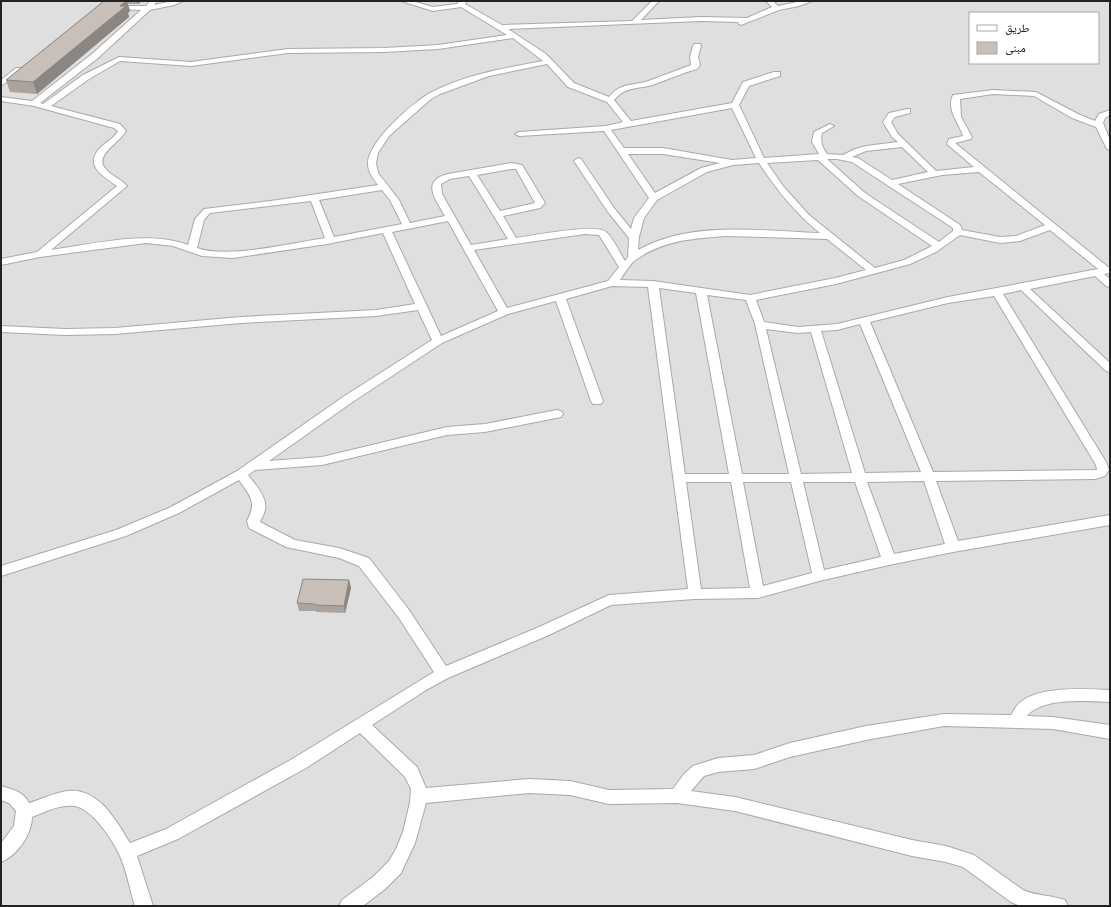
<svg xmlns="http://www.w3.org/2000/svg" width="1111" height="907" viewBox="0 0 1111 907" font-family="'Nunito Sans','Noto Naskh Arabic',sans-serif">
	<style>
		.residential { fill: #e0dfdf; fill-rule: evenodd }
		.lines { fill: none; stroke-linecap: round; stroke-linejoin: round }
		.minor-casing { stroke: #a9a9a9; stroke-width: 2 }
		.minor { fill: #fff; fill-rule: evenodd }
		.wall { fill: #aba49e }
		.shaded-wall { fill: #8b8681 }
		.building { fill: #c7bfb8; stroke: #8b8681 }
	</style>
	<rect width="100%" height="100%" fill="#f2efe9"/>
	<path class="residential" d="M 1,1 L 1110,1 L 1110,906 L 1,906 ZM 970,13 L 1098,13 L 1098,63 L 970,63 Z"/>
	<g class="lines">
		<g class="minor-casing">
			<path id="minor" d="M 150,1 L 157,1 L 154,5 L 173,1 L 183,1 L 174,5 L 150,10 L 98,58 L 40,103 L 43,104 L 83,75 L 119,57 L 191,62 L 288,49 L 384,48 L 438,45 L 507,35 L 461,7 L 433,11 L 401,1 L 412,1 L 433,7 L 457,4 L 460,1 L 467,1 L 465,4 L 502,25 L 632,21 L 652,1 L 659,1 L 641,20 L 701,17 L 747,18 L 772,7 L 766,1 L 773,1 L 778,6 L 802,1 L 812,1 L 799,6 L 779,10 L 741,25 L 739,24 L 738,22 L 701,21 L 508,29 L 546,54 L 574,83 L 609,97 C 622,81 633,87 651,80 C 664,75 678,70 691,65 L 690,57 L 693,46 L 694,44 L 700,44 L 701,46 L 698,57 L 700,65 L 697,69 C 682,73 669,79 655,84 C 638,90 627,85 614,100 L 631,121 L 732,103 L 743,82 L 774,72 L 780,72 L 780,76 L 749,86 L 739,105 L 764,158 L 819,154 L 812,142 L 814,132 L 830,124 L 834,126 L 822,133 C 820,142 822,147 827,154 L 843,155 L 855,149 L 866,146 L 898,142 L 892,137 L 883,122 L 889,113 L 907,109 L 910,109 L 910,113 L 895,117 L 891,122 L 898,134 L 936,171 L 974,167 L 947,144 L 949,139 L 963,136 C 959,122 946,111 953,95 L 993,90 L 1036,92 L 1078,114 L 1095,121 L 1099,114 L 1110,110 L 1110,115 L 1105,118 L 1103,123 L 1110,140 L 1110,150 L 1107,149 L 1096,127 L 1072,118 L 1034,96 L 993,94 L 960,99 L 961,117 L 972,137 L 971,139 L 955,143 L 1108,267 L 1110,267 L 1110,273 L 1104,274 L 1110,279 L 1110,287 L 1106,286 L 1095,276 L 1030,289 L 1110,363 L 1110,372 L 1106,371 L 1021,290 L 1003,294 L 1106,462 L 1109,470 L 1105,476 L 1095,479 L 936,481 L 958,541 L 1110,515 L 1110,525 L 953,552 L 889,565 L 819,581 L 758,598 L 695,599 L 611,605 L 549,635 L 448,678 L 426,690 L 372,725 L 417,767 L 426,788 L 529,779 L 570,781 L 609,790 L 673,789 L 684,774 L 693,766 L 718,758 L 754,755 L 790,743 L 866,726 L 944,714 L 1011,715 C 1014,710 1017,704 1022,701 C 1042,686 1086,689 1110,690 L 1110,702 C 1088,701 1042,697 1027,716 L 1053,717 L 1110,725 L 1110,739 L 1053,729 L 944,726 L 866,740 L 790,757 L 754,769 L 718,772 L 704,776 L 691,791 L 735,797 L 912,840 L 946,846 L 974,855 L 1023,890 C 1036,896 1052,895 1065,900 L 1068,906 L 1020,906 L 1011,902 L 963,867 L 946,862 L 912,856 L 735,811 L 677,803 L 609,804 L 570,795 L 529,793 L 426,803 L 415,843 L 401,873 L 385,889 L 363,906 L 339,906 L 342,900 L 373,877 L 389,861 L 396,849 L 403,832 L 410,802 L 411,789 L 405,777 L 360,733 L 306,768 L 178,839 L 137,856 L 153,906 L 135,906 C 130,890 127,872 120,856 C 113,840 92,808 74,806 C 60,804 45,812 32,817 C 32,834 17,856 1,862 L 1,843 L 14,826 L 16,811 L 9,803 L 1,800 L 1,786 C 12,789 24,792 29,803 C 42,799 54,793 67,791 C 99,787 116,821 130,843 L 166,829 L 294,758 L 434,672 L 399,618 L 359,566 L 339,558 L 286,547 L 249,528 L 247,521 C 257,502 251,497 239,480 L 179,513 L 126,536 L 1,576 L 1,566 L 116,530 L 171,507 L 237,471 L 343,397 L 432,340 L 418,310 L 376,316 L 241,323 L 115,334 L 65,335 L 1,332 L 1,326 L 65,329 L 115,328 L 241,317 L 376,310 L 415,304 L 383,233 L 327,244 L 233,258 L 202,256 L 173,246 L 146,243 L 40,257 L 1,265 L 1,259 L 37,252 L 117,186 C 103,176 82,165 102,146 C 108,141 114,138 118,131 L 114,128 L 34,106 L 1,101 L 1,97 L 32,101 L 92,54 L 141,10 L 113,9 L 111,8 L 111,6 L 146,6 ZM 513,38 L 543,61 C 506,68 468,74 434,91 C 416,99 367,142 368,164 C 368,172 373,178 378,185 L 278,200 L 204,209 L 195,219 L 188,245 C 148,230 93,244 51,250 L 127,186 C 121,179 111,176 105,168 C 94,156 120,142 126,131 L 120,124 L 51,106 L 89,79 L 120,61 L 191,66 L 288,53 L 384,52 L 438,49 ZM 547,64 L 568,87 L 607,102 L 623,122 L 606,126 L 519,132 L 515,134 L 519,136 L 604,131 L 649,198 L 634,218 L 631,229 L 614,208 L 581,159 L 578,158 L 574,161 L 608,212 L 629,238 L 628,257 L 625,261 C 619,252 614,239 606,232 C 597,223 532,236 516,238 L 503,216 L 540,208 L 545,203 L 522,165 L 511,163 L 448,174 C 420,181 436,200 445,216 L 410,223 L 399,200 L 378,173 L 376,163 L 378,153 L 389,136 L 431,99 L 440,94 L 489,76 ZM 732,108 L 756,158 L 732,160 L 663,148 L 624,148 L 611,130 ZM 902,147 L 928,172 L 892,180 L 858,158 L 852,157 L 866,151 ZM 628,154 L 663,154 L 720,163 L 701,168 L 655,193 ZM 827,159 L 837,159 L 852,162 L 953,228 L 953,231 L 939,242 L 865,193 ZM 818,160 L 858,196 L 932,246 L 904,260 L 875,268 L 809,215 L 783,186 L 767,163 ZM 759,163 C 776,189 795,213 820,233 C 760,231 692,220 638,250 L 639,237 L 644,218 L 657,200 L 707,172 L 733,165 ZM 511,169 L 516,169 L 535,203 L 500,211 L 477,175 ZM 979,172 L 1045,225 L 1016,236 L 1000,237 L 962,230 L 960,225 L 898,184 L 942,175 ZM 469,176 L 508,239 L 471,245 L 442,194 L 441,184 L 450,179 ZM 382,190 L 390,200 L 402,224 L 334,237 L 319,200 ZM 311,201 L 325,238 C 292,243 227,259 197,248 L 204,220 L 210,213 ZM 448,221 L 498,311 L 441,336 L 392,232 ZM 1050,230 L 1098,269 L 948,297 L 837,324 L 798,327 L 764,322 L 756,300 L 836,284 L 910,264 L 936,252 L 960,235 L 1000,243 L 1020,241 ZM 585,234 L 599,235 L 619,267 L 608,281 L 507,308 L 474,250 ZM 727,236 L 827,239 L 866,270 L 835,278 L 750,295 L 653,281 L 620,280 C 625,273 630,263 637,259 C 664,240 696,238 727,236 ZM 612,286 L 648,287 L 688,589 L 609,595 L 539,627 L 446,666 L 409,610 L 369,558 L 339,548 L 295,540 L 260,522 C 261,519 264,515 265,510 C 268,498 255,484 248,475 L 255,470 L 322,465 L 447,435 L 485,432 L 561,417 L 563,414 L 561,411 L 557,410 L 485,424 L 447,427 L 322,457 L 269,461 L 351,403 L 442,343 L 508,314 L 556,301 L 591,401 L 593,404 L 601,404 L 603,401 L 566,299 ZM 659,288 L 696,293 L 729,474 L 685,474 ZM 707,295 L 746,300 L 755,324 L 789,474 L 742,474 ZM 994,296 L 1096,465 L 1097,470 L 933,472 L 870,322 L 948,303 ZM 860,324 L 921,472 L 865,473 L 821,331 L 837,330 ZM 766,329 L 798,333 L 811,332 L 852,473 L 801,474 ZM 924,481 L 945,544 L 894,554 L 867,482 ZM 686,482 L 731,482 L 750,588 L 701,589 ZM 743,482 L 791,482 L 812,573 L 763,586 ZM 803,482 L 855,482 L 881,557 L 824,570 Z
				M 16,68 L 22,68 L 23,70 L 1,86 L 1,80 Z"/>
		</g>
		<use href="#minor" class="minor"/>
	</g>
	<path class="wall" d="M 104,1 L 142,1 L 138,4 L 128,4 L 130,11 L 128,13 L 129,17 L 37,94 L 10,92 L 6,80 Z
		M 349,580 L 351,588 L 345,613 L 316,612 L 316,611 L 299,611 L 297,603 Z"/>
	<path class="shaded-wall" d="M 126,1 L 127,1 L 130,11 L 128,13 L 129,17 L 37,94 L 33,82 Z
		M 137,1 L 142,1 L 138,4 Z
		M 349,580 L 351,588 L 345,613 L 344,606 Z"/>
	<path class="building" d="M 104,1 L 126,1 L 120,6 L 126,6 L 33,82 L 6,80 Z
		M 303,579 L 349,580 L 344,606 L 315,605 L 315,604 L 297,603 Z"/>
	<rect width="1111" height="907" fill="none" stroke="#222222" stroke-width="4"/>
	<rect x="969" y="12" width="130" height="52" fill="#ffffff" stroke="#a7a7a7"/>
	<rect x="977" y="25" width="20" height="6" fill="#ffffff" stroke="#a7a7a7"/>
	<text x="1005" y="32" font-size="12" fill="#222222">طريق</text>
	<rect x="977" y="42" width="20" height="12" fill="#c7bfb8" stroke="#a7a7a7"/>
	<text x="1005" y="52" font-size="12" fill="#222222">مبنى</text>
</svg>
